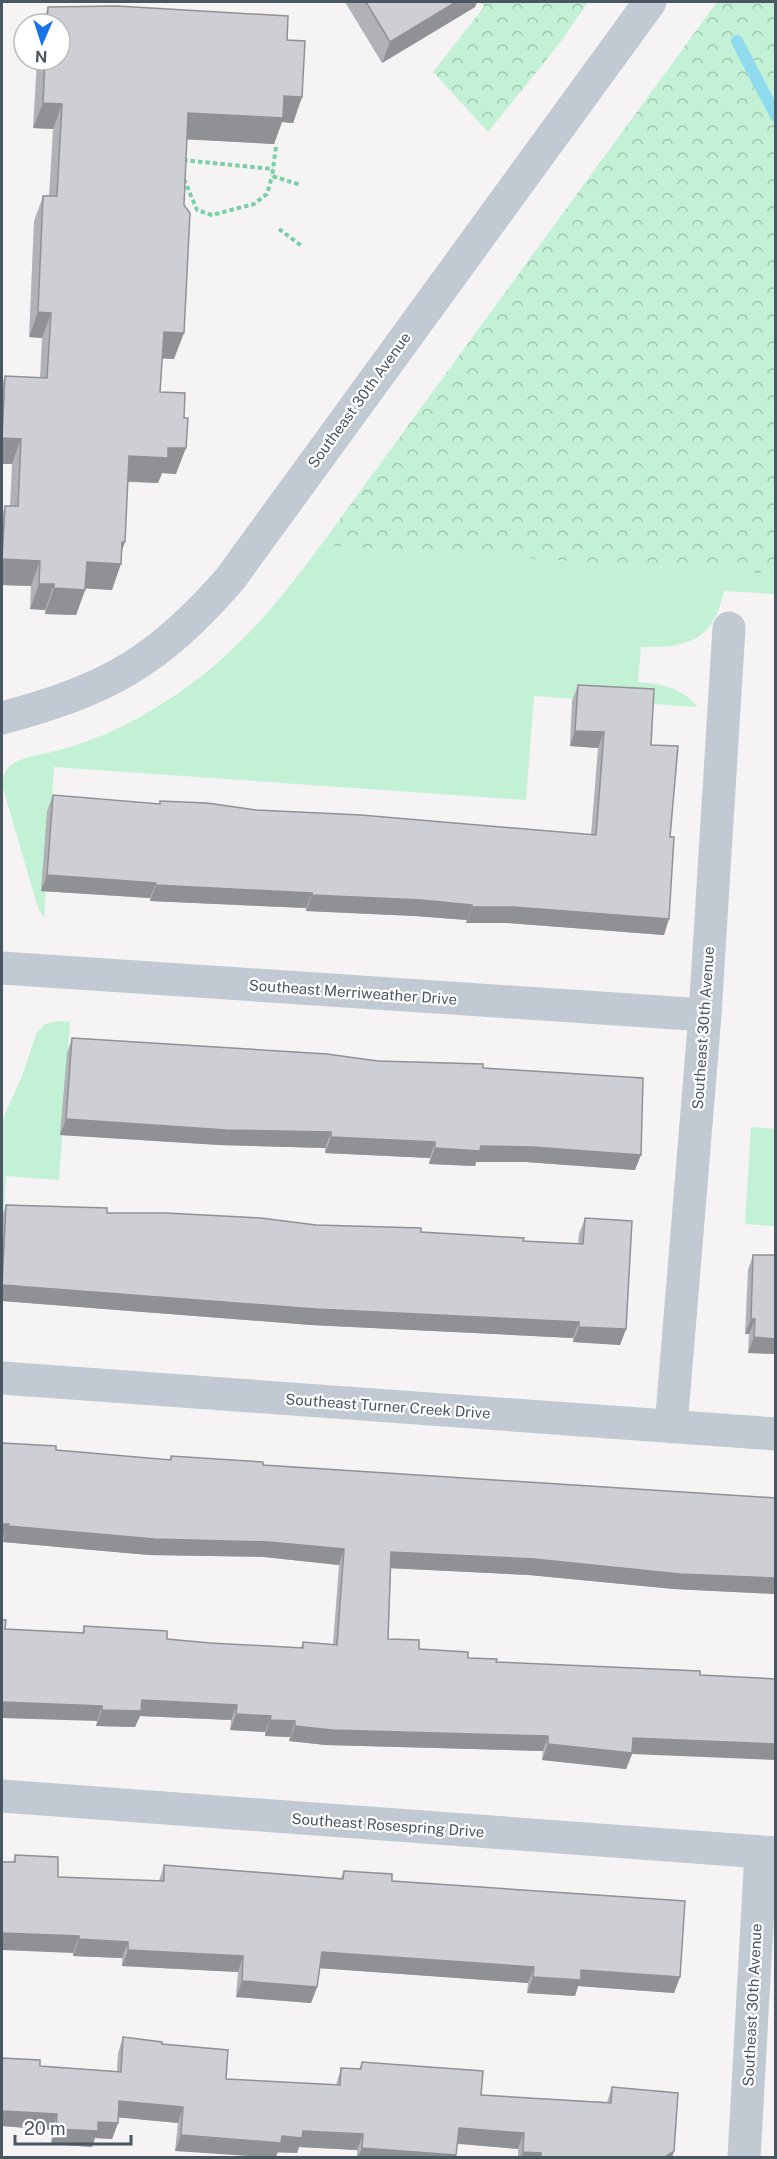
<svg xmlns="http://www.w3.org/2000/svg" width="777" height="2159" viewBox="0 0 777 2159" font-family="'Public Sans',sans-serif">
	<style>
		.green { fill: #c3f1d5 }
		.forest { fill: url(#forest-crowns) }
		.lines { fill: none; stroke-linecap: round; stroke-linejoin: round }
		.stream { stroke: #90daee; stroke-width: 12 }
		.path { stroke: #7ad0a6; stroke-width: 4; stroke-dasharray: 4.5 3; stroke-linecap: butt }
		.street { stroke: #c1cad2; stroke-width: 33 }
		.wall { fill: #b0b2b7 }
		.shaded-wall { fill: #909195 }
		.building { fill: #cdcfd5; stroke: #909195; stroke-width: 1.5 }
		.labels { text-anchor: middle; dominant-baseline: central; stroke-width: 4.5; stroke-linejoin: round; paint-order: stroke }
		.street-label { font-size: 15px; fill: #4a5661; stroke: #fff }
	</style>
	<defs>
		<pattern id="forest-crowns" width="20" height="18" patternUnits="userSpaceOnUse" patternTransform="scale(1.5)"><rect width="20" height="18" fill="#c3f1d5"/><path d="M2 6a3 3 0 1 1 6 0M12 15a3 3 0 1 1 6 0" fill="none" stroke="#a0c6b0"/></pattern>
	</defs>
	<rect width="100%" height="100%" fill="#f5f3f3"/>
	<path class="green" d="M 321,545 L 775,574 L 775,594 L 724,591 C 713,641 688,648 641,647 L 638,682 C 662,684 682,688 698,707 L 534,696 L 526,800 L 54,767 L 44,918 L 38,908 L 3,788 C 3,780 3,773 9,767 C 20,756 42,755 56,751 C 78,745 100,737 121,727 C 212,681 261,626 321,545 Z
		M 58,1021 L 70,1022 L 59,1180 L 6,1176 L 2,1247 L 2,1121 L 22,1076 L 37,1032 L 45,1024 Z
		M 751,1127 L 775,1129 L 775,1226 L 745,1224 Z"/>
	<path class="forest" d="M 481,2 L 588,2 L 559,44 L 488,132 L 433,72 L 484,7 Z
		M 717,2 L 775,2 L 775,574 L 321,545 Z"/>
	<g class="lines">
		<path class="stream" d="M 737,41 L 776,116"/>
		<path class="path" d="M 276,147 L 272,176 L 301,185
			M 183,160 L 273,169
			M 184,179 L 197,210 L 212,215 L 254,204 L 267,194 L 272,176
			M 279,229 L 303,247"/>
		<path class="street" d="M 2,718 C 107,690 158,662 230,579 L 650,2
			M 2,968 L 705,1015
			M 2,1378 L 776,1434
			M 671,1427 L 705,1015 L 729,628
			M 2,1796 L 776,1853
			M 744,2158 L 761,1852"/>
	</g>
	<path class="wall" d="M 345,2 L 477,2 L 475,7 L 382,63 Z
		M 48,7 L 287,40 L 302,97 L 293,123 L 282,122 L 274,144 L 187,139 L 174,359 L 162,358 L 160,392 L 176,474 L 162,473 L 158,483 L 128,482 L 122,551 L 112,590 L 86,588 L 76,615 L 45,614 L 45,610 L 30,609 L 31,586 L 2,585 L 2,514 L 5,506 L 10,506 L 12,464 L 2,464 L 2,385 L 5,376 L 40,378 L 42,338 L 29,337 L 34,221 L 43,196 L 49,196 L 53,129 L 33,128 L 37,60 L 60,60 L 60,24 L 42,24 Z
		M 578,685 L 651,745 L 670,837 L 664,935 L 507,923 L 466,923 L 467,920 L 415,916 L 306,911 L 306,908 L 150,901 L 150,898 L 41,891 L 47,811 L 53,795 L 159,804 L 160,801 L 256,810 L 591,835 L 598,748 L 570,746 L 572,701 Z
		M 72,1038 L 483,1068 L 635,1170 L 526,1162 L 476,1162 L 475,1166 L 429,1164 L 430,1158 L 325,1153 L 325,1148 L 220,1145 L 60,1135 L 67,1053 Z
		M 6,1205 L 107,1213 L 316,1225 L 421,1232 L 523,1241 L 578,1244 L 579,1234 L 585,1218 L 626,1329 L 620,1345 L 573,1342 L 573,1338 L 311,1325 L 2,1301 L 2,1217 Z
		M 753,1255 L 776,1255 L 776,1354 L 748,1353 L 749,1334 L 745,1334 L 748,1270 Z
		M 2,1443 L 56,1450 L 169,1460 L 171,1456 L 263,1465 L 776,1498 L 776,1594 L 674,1589 L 529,1575 L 391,1568 L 388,1639 L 419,1649 L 468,1658 L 496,1662 L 632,1754 L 626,1769 L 542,1760 L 543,1751 L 326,1745 L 289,1741 L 290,1737 L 265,1736 L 265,1732 L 230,1730 L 231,1720 L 140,1716 L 135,1727 L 96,1726 L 97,1721 L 5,1629 L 82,1633 L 84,1626 L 167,1639 L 210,1643 L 301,1648 L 303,1642 L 333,1644 L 339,1565 L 264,1557 L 149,1555 L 3,1542 Z
		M 15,1855 L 58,1877 L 159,1881 L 164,1865 L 341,1878 L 344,1871 L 392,1881 L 680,1977 L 674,1993 L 578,1986 L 575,1996 L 527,1993 L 528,1983 L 320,1968 L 317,1987 L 311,2003 L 236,1997 L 238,1972 L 122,1966 L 122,1958 L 73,1956 L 73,1953 L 13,1862 Z
		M 123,2037 L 162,2044 L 226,2079 L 336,2085 L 341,2068 L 359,2069 L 362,2062 L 481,2095 L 607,2102 L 612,2087 L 674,2151 L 672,2157 L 518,2157 L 518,2149 L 457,2144 L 455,2157 L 357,2157 L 357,2150 L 299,2147 L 297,2153 L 175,2151 L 178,2123 L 118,2117 L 118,2123 L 112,2139 L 95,2138 L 92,2147 L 51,2144 L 52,2130 L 2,2126 L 2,2058 L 40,2066 L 117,2071 L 118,2053 Z"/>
	<path class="shaded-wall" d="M 456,2 L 477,2 L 475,7 L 382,63 L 390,42 Z
		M 284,96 L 302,97 L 293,123 L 282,122 L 274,144 L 179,139 L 188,113 Z
		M 43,103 L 62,104 L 53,129 L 33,128 Z
		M 38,312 L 51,313 L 42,338 L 29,337 Z
		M 164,332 L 184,333 L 174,359 L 155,358 Z
		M 2,438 L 21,439 L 12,464 L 2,464 Z
		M 168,448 L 186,448 L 176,474 L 162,473 L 158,483 L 120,481 L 129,456 Z
		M 122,542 L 125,542 L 117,564 L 121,564 L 112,590 L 78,588 L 87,562 Z
		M 2,559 L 40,561 L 31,586 L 2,585 Z
		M 39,584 L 54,584 L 45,610 L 30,609 Z
		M 54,588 L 85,590 L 76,615 L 45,614 Z
		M 575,731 L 604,732 L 598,748 L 570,746 Z
		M 47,875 L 156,883 L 150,898 L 41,891 Z
		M 156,885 L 312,893 L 306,908 L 150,901 Z
		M 312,895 L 421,900 L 472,905 L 467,920 L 415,916 L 306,911 Z
		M 472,907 L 513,907 L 669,919 L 664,935 L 507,923 L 466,923 Z
		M 66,1119 L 331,1132 L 325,1148 L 220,1145 L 60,1135 Z
		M 331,1137 L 435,1142 L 430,1158 L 325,1153 Z
		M 481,1146 L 532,1147 L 641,1155 L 635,1170 L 526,1162 L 476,1162 L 475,1166 L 429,1164 L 435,1148 Z
		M 2,1285 L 579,1322 L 573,1338 L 311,1325 L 2,1301 Z
		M 751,1319 L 755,1319 L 749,1334 L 745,1334 Z
		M 579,1327 L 626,1329 L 620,1345 L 573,1342 Z
		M 754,1337 L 776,1339 L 776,1354 L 748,1353 Z
		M 2,1524 L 9,1524 L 3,1539 L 2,1539 Z
		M 8,1526 L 269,1542 L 344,1549 L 339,1565 L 264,1557 L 149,1555 L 3,1542 Z
		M 391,1552 L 534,1559 L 776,1578 L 776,1594 L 674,1589 L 529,1575 L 386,1568 Z
		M 142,1700 L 237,1705 L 231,1720 L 140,1716 L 135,1727 L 96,1726 L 102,1710 Z
		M 2,1702 L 102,1706 L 97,1721 L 2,1718 Z
		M 236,1714 L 271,1716 L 265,1732 L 230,1730 Z
		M 270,1720 L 295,1721 L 290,1737 L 265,1736 Z
		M 295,1726 L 548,1736 L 543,1751 L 326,1745 L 289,1741 Z
		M 633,1738 L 776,1744 L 776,1760 L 632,1754 L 626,1769 L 542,1760 L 548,1744 Z
		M 2,1933 L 79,1936 L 73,1953 L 2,1950 Z
		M 79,1939 L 128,1942 L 122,1958 L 73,1956 Z
		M 128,1950 L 243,1956 L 238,1972 L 122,1966 Z
		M 322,1952 L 534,1967 L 528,1983 L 316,1968 Z
		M 581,1970 L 680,1977 L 674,1993 L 578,1986 L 575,1996 L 527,1993 L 533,1977 Z
		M 242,1981 L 317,1987 L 311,2003 L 236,1997 Z
		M 119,2101 L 183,2107 L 178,2123 L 114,2117 Z
		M 2,2111 L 57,2114 L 52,2130 L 2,2126 Z
		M 98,2122 L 118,2123 L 112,2139 L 95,2138 L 92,2147 L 51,2144 L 56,2129 Z
		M 459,2128 L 524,2133 L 518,2149 L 453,2143 Z
		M 303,2131 L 363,2134 L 357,2150 L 299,2147 L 297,2153 L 278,2152 L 276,2157 L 264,2157 L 175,2151 L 181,2135 L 282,2136 Z
		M 362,2148 L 456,2155 L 455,2157 L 358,2157 Z
		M 674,2151 L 672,2157 L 665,2157 Z
		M 523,2152 L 541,2153 L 539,2157 L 521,2157 Z"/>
	<path class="building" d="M 366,2 L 456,2 L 390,42 Z
		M 117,6 L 288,16 L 287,40 L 305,41 L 302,97 L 284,96 L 283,118 L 188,113 L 184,205 L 190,213 L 184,333 L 164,332 L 160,392 L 185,393 L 184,418 L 188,418 L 186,448 L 168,448 L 168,458 L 129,456 L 125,542 L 122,542 L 121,564 L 87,562 L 85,590 L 54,588 L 54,584 L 39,584 L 40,561 L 2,559 L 5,506 L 18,506 L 21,439 L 2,438 L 5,376 L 47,378 L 51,313 L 38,312 L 43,196 L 57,196 L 62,104 L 43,103 L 45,60 L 60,60 L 60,24 L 47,24 L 48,7 Z
		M 578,685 L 654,689 L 651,745 L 678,746 L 670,837 L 674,837 L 669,919 L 513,907 L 472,907 L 472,905 L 421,900 L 312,895 L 312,893 L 156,885 L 156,883 L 47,875 L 53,795 L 160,804 L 160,801 L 207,803 L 256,810 L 361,815 L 596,835 L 604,732 L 575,731 Z
		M 72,1038 L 327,1054 L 378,1061 L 483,1064 L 483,1068 L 643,1078 L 641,1155 L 532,1147 L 481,1146 L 480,1151 L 435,1148 L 435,1142 L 331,1137 L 331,1132 L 226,1130 L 66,1119 Z
		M 6,1205 L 107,1208 L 107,1213 L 166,1213 L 261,1218 L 316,1225 L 421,1228 L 421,1232 L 524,1238 L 523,1241 L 583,1244 L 585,1218 L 632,1221 L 626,1329 L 579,1327 L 579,1322 L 316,1309 L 2,1285 Z
		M 753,1255 L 776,1255 L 776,1339 L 754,1337 L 755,1319 L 751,1319 Z
		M 2,1443 L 56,1446 L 56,1450 L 171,1460 L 171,1456 L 263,1462 L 263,1465 L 776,1498 L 776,1578 L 680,1574 L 534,1559 L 391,1552 L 388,1639 L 419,1640 L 419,1649 L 468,1652 L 468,1658 L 497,1659 L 496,1662 L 700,1671 L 700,1675 L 776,1679 L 776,1744 L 633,1738 L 632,1753 L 548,1744 L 548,1736 L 332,1730 L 295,1726 L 295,1721 L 270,1720 L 271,1716 L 236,1714 L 237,1705 L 142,1700 L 141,1711 L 102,1710 L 102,1706 L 2,1702 L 2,1620 L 6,1620 L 5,1629 L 84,1633 L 84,1626 L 167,1631 L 167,1639 L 210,1643 L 303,1648 L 303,1642 L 337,1645 L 344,1549 L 269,1542 L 154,1539 L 8,1526 L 9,1524 L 2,1524 Z
		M 15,1855 L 58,1857 L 58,1877 L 164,1881 L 164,1865 L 343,1879 L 344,1871 L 392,1874 L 392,1881 L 685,1901 L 680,1977 L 581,1970 L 581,1980 L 533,1977 L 534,1967 L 322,1952 L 317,1987 L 242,1981 L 243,1956 L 128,1950 L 128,1942 L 79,1939 L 79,1936 L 2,1933 L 2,1862 L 15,1862 Z
		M 123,2037 L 162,2042 L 162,2044 L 228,2050 L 226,2079 L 340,2085 L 341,2068 L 361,2069 L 362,2062 L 483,2071 L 481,2095 L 611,2103 L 612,2087 L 678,2093 L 674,2151 L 665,2157 L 541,2157 L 541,2153 L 523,2152 L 524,2133 L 459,2128 L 456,2155 L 362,2148 L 363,2134 L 303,2131 L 302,2138 L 282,2136 L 281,2143 L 181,2135 L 183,2107 L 119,2101 L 118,2123 L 98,2122 L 98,2131 L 56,2129 L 57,2114 L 2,2111 L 2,2058 L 40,2060 L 40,2066 L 121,2072 Z"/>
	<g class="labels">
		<g class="street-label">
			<text transform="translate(359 400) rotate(-54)">Southeast 30th Avenue</text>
			<text transform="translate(353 992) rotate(4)">Southeast Merriweather Drive</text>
			<text transform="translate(703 1028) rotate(-86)">Southeast 30th Avenue</text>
			<text transform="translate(388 1406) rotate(4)">Southeast Turner Creek Drive</text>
			<text transform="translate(388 1825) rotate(4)">Southeast Rosespring Drive</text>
			<text transform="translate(752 2005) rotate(-87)">Southeast 30th Avenue</text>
		</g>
	</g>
	<rect width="777" height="2159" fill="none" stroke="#4a5661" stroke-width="6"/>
	<g transform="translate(42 42) rotate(183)"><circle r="28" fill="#ffffff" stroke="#b7bbc0" stroke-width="1.5"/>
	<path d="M0-4.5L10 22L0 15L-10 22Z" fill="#1a73e8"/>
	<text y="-9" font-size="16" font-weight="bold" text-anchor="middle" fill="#4a5661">N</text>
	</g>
	<path d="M15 2135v9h116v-9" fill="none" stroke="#4a5661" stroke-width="3"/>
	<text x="24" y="2135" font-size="18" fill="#4a5661" stroke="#ffffff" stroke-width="4.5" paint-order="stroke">20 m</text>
</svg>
